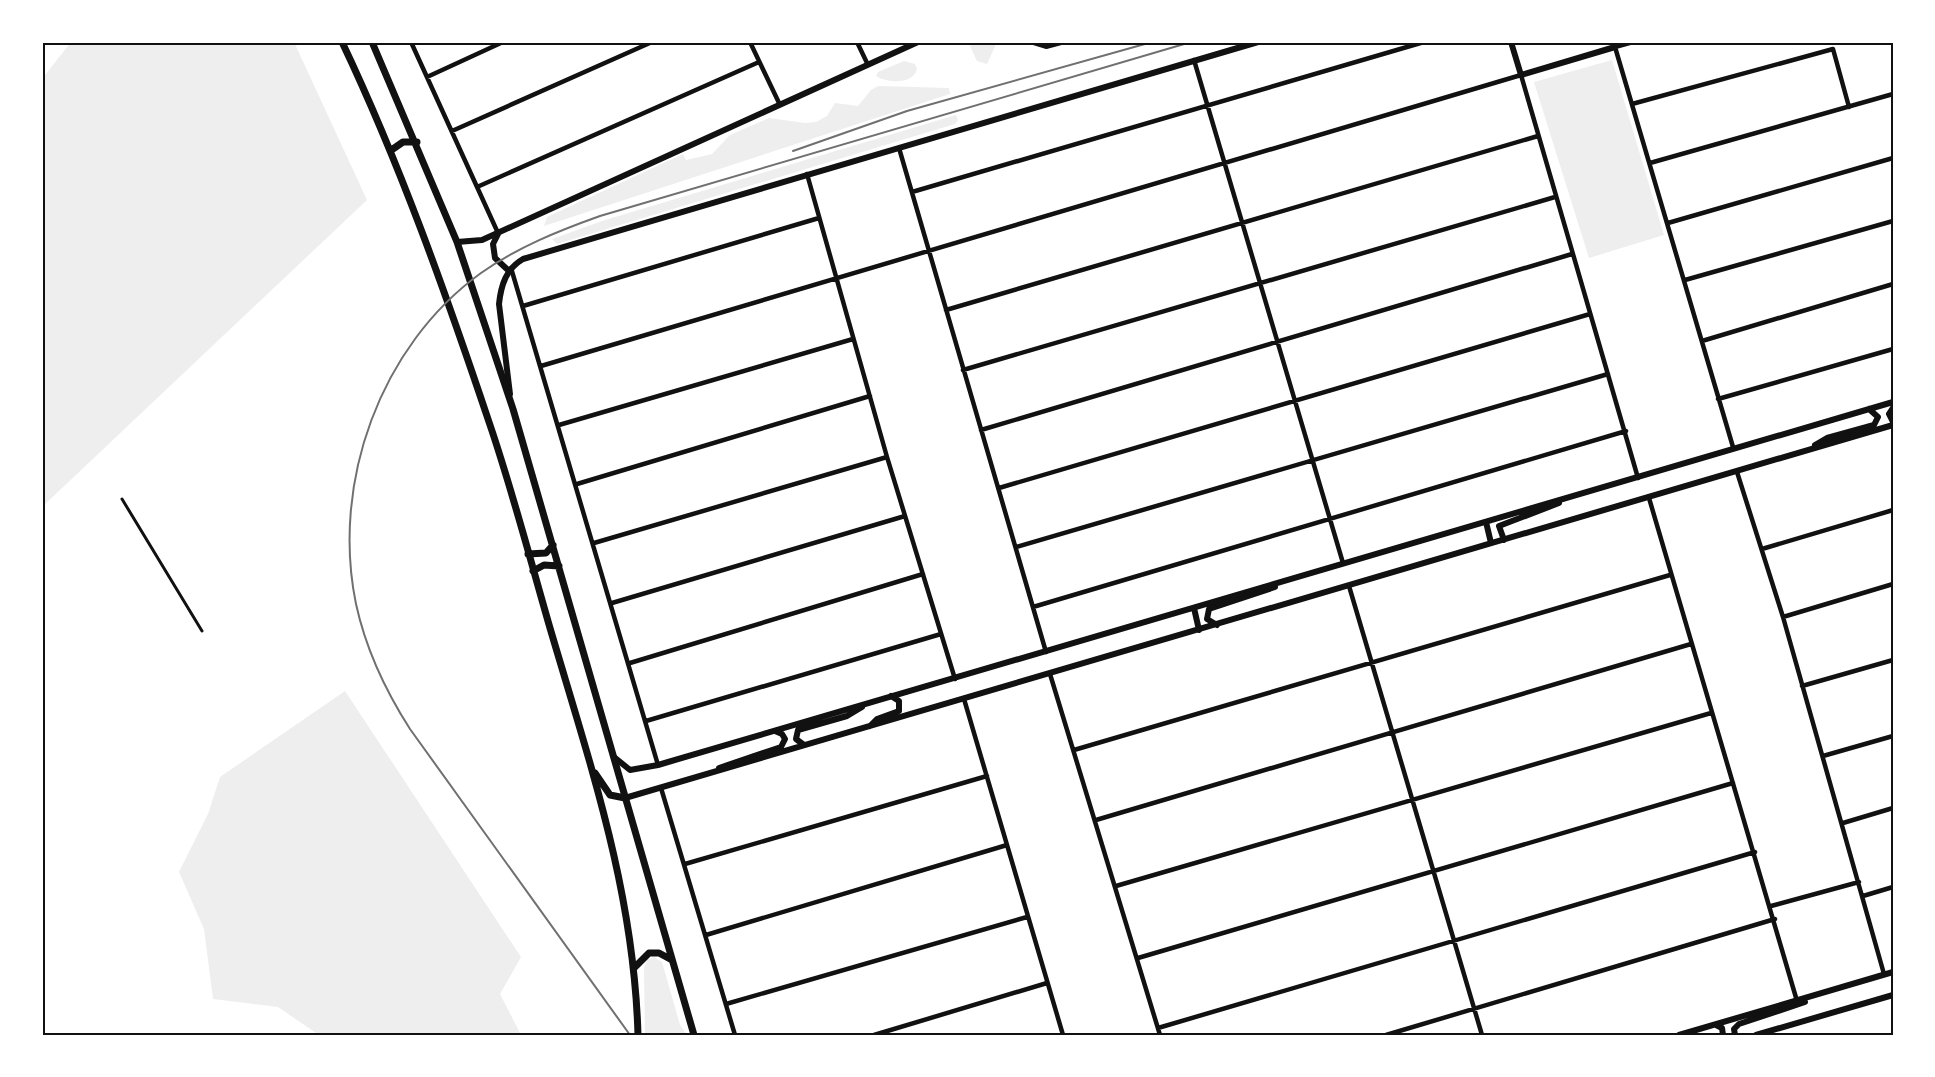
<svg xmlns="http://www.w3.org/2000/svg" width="1935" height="1077" viewBox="0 0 1935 1077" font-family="'Fira Sans Condensed',sans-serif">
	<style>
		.green { fill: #eee }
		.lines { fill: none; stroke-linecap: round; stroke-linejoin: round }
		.pedestrian { stroke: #111; stroke-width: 3 }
		.minor { stroke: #111; stroke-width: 4.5 }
		.secondary { stroke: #111; stroke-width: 6 }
		.primary { stroke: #111; stroke-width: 7 }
		.rail { stroke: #707070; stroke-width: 2 }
		.neatline { fill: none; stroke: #111; stroke-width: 2 }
	</style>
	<rect width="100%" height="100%" fill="#fff"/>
	<path class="green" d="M 71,42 L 294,42 L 367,200 L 42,507 L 42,79 Z
		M 978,42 L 997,42 L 987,64 L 977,61 L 970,46 L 972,43 L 978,45 Z
		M 1612,60 L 1664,235 L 1589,258 L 1534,82 Z
		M 904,61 L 915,64 L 917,69 C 913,85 887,83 876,76 L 878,72 Z
		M 878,86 L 949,88 L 950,94 L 544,226 L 547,217 L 683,154 L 686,160 L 712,154 L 730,135 L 769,118 L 805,123 L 816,122 L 827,116 L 835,103 L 858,106 L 871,90 Z
		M 956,115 L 958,120 L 955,124 L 557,244 L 552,239 L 605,220 Z
		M 345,691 L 521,957 L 500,994 L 521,1035 L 319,1035 L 278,1007 L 213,999 L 204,929 L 179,872 L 208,814 L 220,777 Z
		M 654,957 L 662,962 L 680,1025 L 687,1035 L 645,1035 L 644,967 L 647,960 Z"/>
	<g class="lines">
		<path class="pedestrian" d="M 122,499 L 202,631"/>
		<path class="minor" d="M 411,42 L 498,233
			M 750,42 L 780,105
			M 857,42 L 868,65
			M 1633,42 L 1615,47 L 1733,447
			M 1194,60 L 1343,563
			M 427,77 L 503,42
			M 1632,104 L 1833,49 L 1849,107
			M 452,131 L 652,42
			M 899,148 L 1046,652
			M 1650,163 L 1893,94
			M 807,174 L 887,457 L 955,679
			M 477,187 L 759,62
			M 912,192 L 1424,42
			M 1668,223 L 1893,158
			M 511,268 L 658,765
			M 1685,280 L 1893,221
			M 523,306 L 819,218
			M 946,310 L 1538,136
			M 1702,341 L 1893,284
			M 541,366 L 1521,75 L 1638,478
			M 963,370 L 1555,197
			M 1718,399 L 1893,349
			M 559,425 L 853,339
			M 981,430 L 1572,254
			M 1737,472 L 1783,617 L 1884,974
			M 577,484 L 870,396
			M 999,488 L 1590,314
			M 1649,498 L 1797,1001
			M 594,543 L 887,457
			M 1016,547 L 1608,374
			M 1762,549 L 1893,510
			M 1349,586 L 1482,1035
			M 612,603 L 905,516
			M 1033,607 L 1626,431
			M 1783,617 L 1893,584
			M 630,663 L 923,574
			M 1050,674 L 1160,1035
			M 1802,686 L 1893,660
			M 964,699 L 1063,1035
			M 646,721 L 941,634
			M 1074,750 L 1670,575
			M 1823,756 L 1893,736
			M 661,788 L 735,1035
			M 1096,820 L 1691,644
			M 1843,823 L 1893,808
			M 685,864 L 987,776
			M 1116,886 L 1711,713
			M 1863,896 L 1893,887
			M 1771,906 L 1859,882
			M 706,935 L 1007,845
			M 1138,958 L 1733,783
			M 726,1004 L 1027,917
			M 1158,1028 L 1755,852
			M 874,1035 L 1047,983
			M 1386,1035 L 1775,919"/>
		<path class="secondary" d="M 1033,42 L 1046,46 L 1061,42
			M 1511,42 L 1521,75 L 1615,47 L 1613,42
			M 498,234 L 493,244 L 495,258 L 509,271
			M 457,242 L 482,240 L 918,42
			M 510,394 L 499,304 C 501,285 506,269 523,259 L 1258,42
			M 1893,408 L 1889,414 L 1893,422
			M 1815,445 L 1827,438 L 1874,425 L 1878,417 L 1869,409
			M 1486,522 L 1491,543
			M 1504,540 L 1499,526 L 1559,503
			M 1194,608 L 1199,630
			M 1217,625 L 1207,619 L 1209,609 L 1275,587
			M 870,726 L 877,719 L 899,711 L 899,701 L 891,696
			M 804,745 L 796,739 L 798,730 L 847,716 L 862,707
			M 614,757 L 630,770 L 658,765 L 1893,402
			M 719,768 L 781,747 L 785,739 L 782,734 L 775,731
			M 625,798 L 1893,425
			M 1716,1025 L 1722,1028 L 1723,1035
			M 1679,1035 L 1893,972
			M 1735,1035 L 1734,1029 L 1739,1024 L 1805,1002
			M 1756,1035 L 1893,995"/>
		<path class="primary" d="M 342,42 C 400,164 446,294 489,422 C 512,489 530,559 550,628 C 590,764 634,891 638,1035
			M 372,42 L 457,242 L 513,409 L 694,1035
			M 390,151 L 403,142 L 417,142
			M 528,554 L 546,553 L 553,545
			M 533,571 L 544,565 L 559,566
			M 595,773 L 610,795 L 625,798
			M 634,968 L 649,953 L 659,953 L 672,960"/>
		<path class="rail" d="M 793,151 L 907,111 L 1152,42
			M 630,1035 L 410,729 C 385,690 366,650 356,604 C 331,483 380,346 481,273 C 518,247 558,231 600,216 L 1191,42"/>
	</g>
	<rect width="1935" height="1077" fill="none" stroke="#ffffff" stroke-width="87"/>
	<rect x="44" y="44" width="1848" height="990" class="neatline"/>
</svg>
